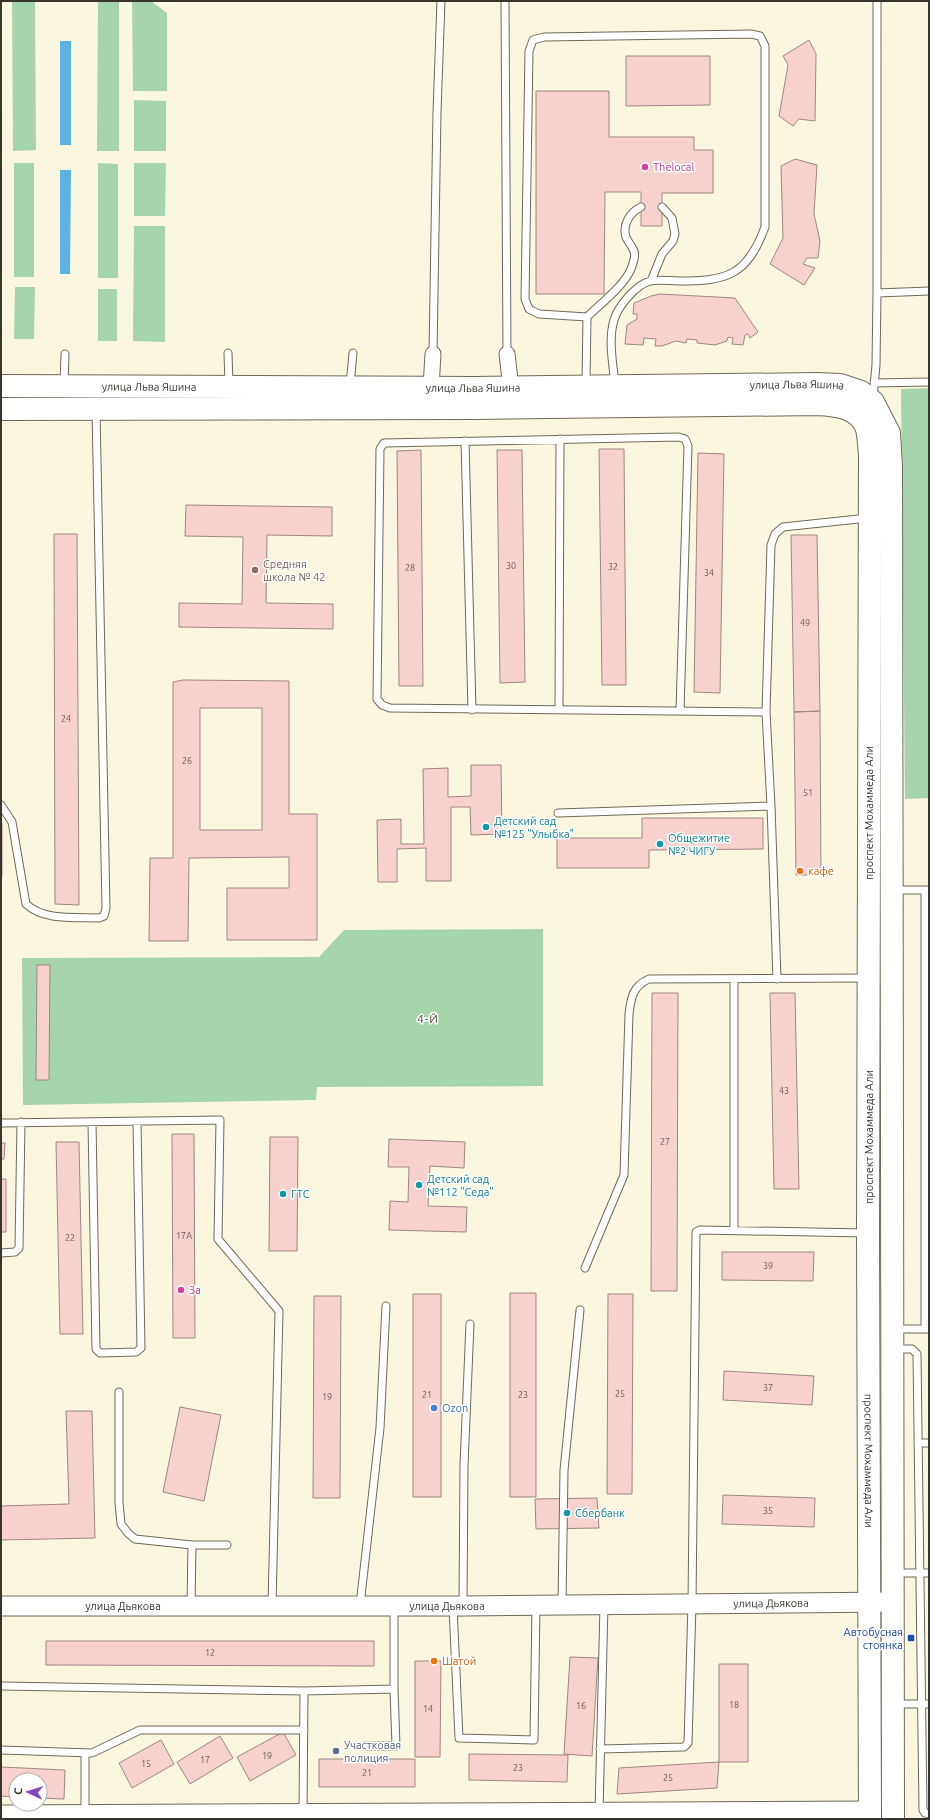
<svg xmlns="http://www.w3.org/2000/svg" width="930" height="1820" viewBox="0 0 930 1820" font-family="Ubuntu,sans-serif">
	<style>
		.green { fill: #a6d5ad }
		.water { fill: #5db2e4 }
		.building { fill: #f7d1cd; stroke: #9e8784; fill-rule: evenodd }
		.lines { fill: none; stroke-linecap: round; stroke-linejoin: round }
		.service-casing { stroke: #6f6a58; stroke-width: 9 }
		.minor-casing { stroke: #6f6a58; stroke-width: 17 }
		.tertiary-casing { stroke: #6f6a58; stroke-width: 21 }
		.primary-casing { stroke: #6f6a58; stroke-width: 24 }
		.service { stroke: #fff; stroke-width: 7 }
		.minor { stroke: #fff; stroke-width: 15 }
		.tertiary { stroke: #fff; stroke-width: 19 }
		.primary { stroke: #fff; stroke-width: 22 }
		.hotel-dot { fill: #d1479c; stroke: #fff; stroke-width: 1.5 }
		.education-dot { fill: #8d6e63; stroke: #fff; stroke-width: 1.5 }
		.culture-dot { fill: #0f9aa8; stroke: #fff; stroke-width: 1.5 }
		.food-dot { fill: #e8710a; stroke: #fff; stroke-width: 1.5 }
		.shop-dot { fill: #3f7fe0; stroke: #fff; stroke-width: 1.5 }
		.transit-dot { fill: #1a4fb4; stroke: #fff; stroke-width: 1.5 }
		.service-dot { fill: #5c6f8a; stroke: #fff; stroke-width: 1.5 }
		.labels { text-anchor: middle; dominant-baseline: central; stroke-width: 3; stroke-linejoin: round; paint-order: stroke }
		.number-label { font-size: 9px; fill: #675c55 }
		.hotel-label { font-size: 11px; fill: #b23c85; stroke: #fff; text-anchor: start }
		.street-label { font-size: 11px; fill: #37352d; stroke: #fff }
		.education-label { font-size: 11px; fill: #785e54; stroke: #fff; text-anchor: start }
		.culture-label { font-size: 11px; fill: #0d838f; stroke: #fff; text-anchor: start }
		.food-label { font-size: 11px; fill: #c56008; stroke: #fff; text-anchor: start }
		.shop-label { font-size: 11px; fill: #366cbe; stroke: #fff; text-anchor: start }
		.transit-label { font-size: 11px; fill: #164399; stroke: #fff; text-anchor: end }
		.service-label { font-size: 11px; fill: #4e5e75; stroke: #fff; text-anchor: start }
		.neighbourhood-label { font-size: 12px; letter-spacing: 1px; fill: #494533; stroke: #fff }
	</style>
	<rect width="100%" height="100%" fill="#fbf6e0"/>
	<path class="green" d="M 12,1 L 35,1 L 36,150 L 13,151 Z
		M 98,1 L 119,1 L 119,151 L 97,151 Z
		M 132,1 L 151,1 L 167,13 L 167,91 L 133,91 Z
		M 134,100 L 166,101 L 166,151 L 134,151 Z
		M 14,163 L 34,163 L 34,277 L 14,277 Z
		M 98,163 L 118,164 L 118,278 L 98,278 Z
		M 134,163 L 166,163 L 165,216 L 134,216 Z
		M 134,226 L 165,226 L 165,342 L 133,341 Z
		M 15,287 L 35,287 L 34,339 L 14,339 Z
		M 98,289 L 117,289 L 117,341 L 98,341 Z
		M 929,388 L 929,798 L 905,799 L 901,389 Z
		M 543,929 L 543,1086 L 317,1087 L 316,1100 L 23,1105 L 22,958 L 319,957 L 344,930 Z"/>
	<path class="water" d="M 60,41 L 71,41 L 71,145 L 60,145 Z
		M 60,170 L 71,170 L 70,274 L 60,274 Z"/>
	<path class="building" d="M 809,40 L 816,54 L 815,121 L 799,119 L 793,126 L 779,116 L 788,65 L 783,56 Z
		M 626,56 L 710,56 L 710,105 L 626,106 Z
		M 536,91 L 609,91 L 609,137 L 694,137 L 694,150 L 713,150 L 713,193 L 662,193 L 662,226 L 641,226 L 641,192 L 605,192 L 604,294 L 536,294 Z
		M 795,159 L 817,165 L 814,214 L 820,241 L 818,258 L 807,258 L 803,264 L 815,268 L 804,285 L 770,264 L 783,238 L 781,166 Z
		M 660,294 L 735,298 L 758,332 L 750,338 L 748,334 L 745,335 L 743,345 L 732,344 L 733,338 L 728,337 L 727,341 L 715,345 L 697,343 L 697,340 L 687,339 L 686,343 L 676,341 L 662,346 L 655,346 L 656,339 L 644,338 L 643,345 L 625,344 L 627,325 L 637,319 L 637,314 L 633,314 L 634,303 L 651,296 Z
		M 599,449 L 624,449 L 626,685 L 602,685 Z
		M 421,450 L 423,686 L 399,686 L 397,451 Z
		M 497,450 L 522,450 L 525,682 L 500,683 Z
		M 698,453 L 724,454 L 720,693 L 694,692 Z
		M 186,505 L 332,507 L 332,536 L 267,535 L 266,603 L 333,604 L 333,629 L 179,627 L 179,603 L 242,604 L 243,537 L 185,536 Z
		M 54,534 L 77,534 L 79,905 L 55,904 Z
		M 791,535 L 817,535 L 820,711 L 794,712 Z
		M 183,680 L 289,681 L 289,814 L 317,814 L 317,940 L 227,940 L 227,888 L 289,888 L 289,857 L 189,858 L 188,941 L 149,941 L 150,858 L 173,858 L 173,682 ZM 200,708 L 262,708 L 262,830 L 200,830 Z
		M 820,711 L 821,875 L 796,875 L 794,712 Z
		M 471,765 L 501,765 L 502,834 L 471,835 L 470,807 L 451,807 L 451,881 L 426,881 L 426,848 L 397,849 L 397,882 L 378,882 L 377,820 L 401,819 L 401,844 L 424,844 L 423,769 L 448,768 L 448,797 L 471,796 Z
		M 642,818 L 763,818 L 763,849 L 649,850 L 649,868 L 557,868 L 557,838 L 642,838 Z
		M 1,823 L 2,823 L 2,877 L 1,877 Z
		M 37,965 L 50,965 L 49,1080 L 36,1080 Z
		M 652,993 L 678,993 L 677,1291 L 651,1291 Z
		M 770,993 L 795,993 L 799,1189 L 774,1189 Z
		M 172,1134 L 194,1134 L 195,1338 L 173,1338 Z
		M 270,1137 L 298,1137 L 297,1251 L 269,1251 Z
		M 389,1139 L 465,1142 L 464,1168 L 430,1166 L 428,1206 L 467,1207 L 466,1232 L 389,1230 L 390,1201 L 408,1202 L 409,1167 L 388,1167 Z
		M 56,1142 L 79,1142 L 83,1334 L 60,1334 Z
		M 1,1143 L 5,1143 L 4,1159 L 1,1159 Z
		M 1,1179 L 6,1179 L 6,1232 L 1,1232 Z
		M 722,1252 L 814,1252 L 813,1281 L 722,1280 Z
		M 510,1293 L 536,1293 L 536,1497 L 510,1497 Z
		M 413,1294 L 441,1294 L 441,1497 L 413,1497 Z
		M 608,1294 L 633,1294 L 632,1494 L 607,1494 Z
		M 314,1296 L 341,1296 L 340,1498 L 313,1498 Z
		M 724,1371 L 814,1376 L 812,1405 L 723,1400 Z
		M 180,1407 L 221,1415 L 204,1501 L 163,1492 Z
		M 66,1411 L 92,1411 L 95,1538 L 1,1540 L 1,1506 L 69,1504 Z
		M 723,1495 L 815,1498 L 814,1527 L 722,1524 Z
		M 597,1498 L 599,1528 L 536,1529 L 535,1499 Z
		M 46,1641 L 374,1641 L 374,1666 L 46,1665 Z
		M 570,1657 L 598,1658 L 592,1756 L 564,1754 Z
		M 415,1661 L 441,1661 L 440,1757 L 415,1757 Z
		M 719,1664 L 748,1664 L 748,1762 L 719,1762 Z
		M 283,1732 L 296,1755 L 250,1781 L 237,1757 Z
		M 220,1736 L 233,1758 L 190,1784 L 177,1762 Z
		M 161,1740 L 174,1764 L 132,1788 L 119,1763 Z
		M 469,1754 L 568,1755 L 567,1782 L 469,1780 Z
		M 319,1759 L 415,1759 L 415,1787 L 319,1787 Z
		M 719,1762 L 717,1788 L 617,1794 L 619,1768 Z
		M 1,1767 L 65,1770 L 64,1799 L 40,1798 L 40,1780 L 16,1780 L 16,1797 L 1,1796 Z"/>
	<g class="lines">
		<g class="service-casing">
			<path id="service" d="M 505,1 L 507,354
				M 651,281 L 662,254 L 673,241 L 675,234 L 672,218 L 662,207
				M 877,293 L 929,291
				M 587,317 C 600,304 624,286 631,269 C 633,264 636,256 634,251 C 632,246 628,242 626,237 C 622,225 630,212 641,207
				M 228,353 L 229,384
				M 433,354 L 437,112 L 441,1
				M 874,383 L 929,382
				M 64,384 L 65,354
				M 586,384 L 587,317 L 539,314 L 529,309 L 525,299 L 529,51 L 533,40 L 544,37 L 751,34 L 760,36 L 765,46 L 765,227 C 747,276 727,281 678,281 C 670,281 658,279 650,281 C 636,285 618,306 614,320 C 608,340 613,364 615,384
				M 350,385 L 353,353
				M 873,397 L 876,365 L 877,293 L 877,1
				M 465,441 L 472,710
				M 559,710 L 560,439
				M 680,711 L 688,446 L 685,439 L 679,437 L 384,443 L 380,449 L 377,699 L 382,705 L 390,708 L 766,712 L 771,545 L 775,534 L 783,527 L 868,518
				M 1,805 L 12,822 L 26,904 C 44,921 75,917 99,918 L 104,916 L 106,908 L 96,411
				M 771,806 L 777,979
				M 558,813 L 771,806 L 766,712
				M 893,890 L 928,890
				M 92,1122 L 96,1349 L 100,1353 L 136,1352 L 141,1348 L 137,1122
				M 1,1123 L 220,1120 L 218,1239 L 279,1311 L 272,1605
				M 734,1230 L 734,979
				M 1,1253 L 15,1252 L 19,1248 L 21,1122
				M 585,1268 L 624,1175 L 629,1014 C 631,997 633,986 649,979 L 867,978
				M 894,1329 L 929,1329
				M 925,1329 L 925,890
				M 894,1349 L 912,1349 L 917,1354 L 923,1810 L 925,1813 L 929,1814
				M 119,1392 L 119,1503 L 121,1524 L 128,1533 L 135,1539 L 192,1545 L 227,1545
				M 918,1443 L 929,1443
				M 895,1573 L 929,1573
				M 191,1605 L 192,1545
				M 360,1605 L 380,1428 L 386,1306
				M 562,1605 L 564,1470 L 580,1310
				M 463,1606 L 464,1465 L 470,1324
				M 453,1607 L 459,1738 L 534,1740 L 536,1606
				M 1,1686 L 304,1691
				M 895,1704 L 929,1704
				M 365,1746 L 396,1746 L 394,1689
				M 600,1749 L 684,1747 L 688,1743 L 692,1604 L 696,1232 L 700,1230 L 866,1233
				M 1,1750 L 92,1753 L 140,1730 L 304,1730
				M 599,1812 L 604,1605
				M 303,1814 L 304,1691 L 394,1689 L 394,1606
				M 85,1815 L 85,1753"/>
		</g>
		<g class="minor-casing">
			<path id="minor" d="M 507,354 L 511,388
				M 431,388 L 433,354"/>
		</g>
		<g class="tertiary-casing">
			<g id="tertiary">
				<path id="s1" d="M 1,1606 L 463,1606 L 892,1602"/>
				<path d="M 1,1815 L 870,1811"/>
			</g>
		</g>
		<g class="primary-casing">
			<g id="primary">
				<path id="s2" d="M 1,386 L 475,388 L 816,384 L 840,385 L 861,392 L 873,402 L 889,433 L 891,466 L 893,1819"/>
				<path id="s3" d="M 1,409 L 475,408 L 817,404 C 836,405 860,407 867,429 C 869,437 869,447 870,455 L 868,1233 L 870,1819"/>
			</g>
		</g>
		<use href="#service" class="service"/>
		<use href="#minor" class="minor"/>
		<use href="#tertiary" class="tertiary"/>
		<use href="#primary" class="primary"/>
	</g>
	<g class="hotel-dot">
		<circle cx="645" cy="167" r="4"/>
		<circle cx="181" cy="1290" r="4"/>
	</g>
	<circle class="education-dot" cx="255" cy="570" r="4"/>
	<g class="culture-dot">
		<circle cx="486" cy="827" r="4"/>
		<circle cx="660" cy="844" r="4"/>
		<circle cx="419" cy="1185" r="4"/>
		<circle cx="283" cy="1194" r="4"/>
		<circle cx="567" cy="1513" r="4"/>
	</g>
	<g class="food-dot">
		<circle cx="800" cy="871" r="4"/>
		<circle cx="434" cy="1661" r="4"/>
	</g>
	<circle class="shop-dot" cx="434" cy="1408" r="4"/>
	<rect class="transit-dot" x="907" y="1634" width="8" height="8" rx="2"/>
	<circle class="service-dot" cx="336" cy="1751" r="4"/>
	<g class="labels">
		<g class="number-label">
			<text x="511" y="566">30</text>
			<text x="613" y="567">32</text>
			<text x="410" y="568">28</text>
			<text x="709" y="573">34</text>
			<text x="805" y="623">49</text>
			<text x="66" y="719">24</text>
			<text x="187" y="761">26</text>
			<text x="808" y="793">51</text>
			<text x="784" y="1091">43</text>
			<text x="665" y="1142">27</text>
			<text x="184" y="1236">17А</text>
			<text x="70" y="1238">22</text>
			<text x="768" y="1266">39</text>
			<text x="768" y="1388">37</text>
			<text x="620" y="1394">25</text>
			<text x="427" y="1395">21</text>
			<text x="523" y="1395">23</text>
			<text x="327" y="1397">19</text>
			<text x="768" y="1511">35</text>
			<text x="210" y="1653">12</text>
			<text x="734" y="1705">18</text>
			<text x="581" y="1706">16</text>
			<text x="428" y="1709">14</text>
			<text x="267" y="1756">19</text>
			<text x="205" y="1760">17</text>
			<text x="146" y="1764">15</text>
			<text x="518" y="1768">23</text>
			<text x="367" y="1773">21</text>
			<text x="668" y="1778">25</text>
		</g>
		<g class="hotel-label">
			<text x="653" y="167">Thelocal</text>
			<text x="189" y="1290">За</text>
		</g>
		<g class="street-label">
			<text stroke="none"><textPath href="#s2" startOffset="148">улица Льва Яшина</textPath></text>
			<text stroke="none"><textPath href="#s2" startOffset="796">улица Льва Яшина</textPath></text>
			<text stroke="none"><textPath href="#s2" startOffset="472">улица Льва Яшина</textPath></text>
			<text transform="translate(869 813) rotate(-90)">проспект Мохаммеда Али</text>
			<text transform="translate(869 1137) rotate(-90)">проспект Мохаммеда Али</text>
			<text stroke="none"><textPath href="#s3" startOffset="1908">проспект Мохаммеда Али</textPath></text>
			<text stroke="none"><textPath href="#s1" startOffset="770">улица Дьякова</textPath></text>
			<text stroke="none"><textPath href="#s1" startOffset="122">улица Дьякова</textPath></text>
			<text stroke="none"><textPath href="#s1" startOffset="446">улица Дьякова</textPath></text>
		</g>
		<g class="education-label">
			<text x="263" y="564">Средняя<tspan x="263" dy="13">школа № 42</tspan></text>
		</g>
		<g class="culture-label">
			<text x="494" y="821">Детский сад<tspan x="494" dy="13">№125 "Улыбка"</tspan></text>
			<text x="668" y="838">Общежитие<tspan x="668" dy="13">№2 ЧИГУ</tspan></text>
			<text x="427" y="1179">Детский сад<tspan x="427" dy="13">№112 "Седа"</tspan></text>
			<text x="291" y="1194">ГТС</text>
			<text x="575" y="1513">Сбербанк</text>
		</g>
		<g class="food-label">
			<text x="808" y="871">кафе</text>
			<text x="442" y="1661">Шатой</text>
		</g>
		<g class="shop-label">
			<text x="442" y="1408">Ozon</text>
		</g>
		<g class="transit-label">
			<text x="903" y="1632">Автобусная<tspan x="903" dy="13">стоянка</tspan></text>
		</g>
		<g class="service-label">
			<text x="344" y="1745">Участковая<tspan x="344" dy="13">полиция</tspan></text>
		</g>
		<g class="neighbourhood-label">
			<text x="428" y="1018">4-Й</text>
		</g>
	</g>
	<rect width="930" height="1820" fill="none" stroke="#37352d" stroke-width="4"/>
	<g transform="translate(28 1792) rotate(274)"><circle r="19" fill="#ffffff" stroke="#afaeab"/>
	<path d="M0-3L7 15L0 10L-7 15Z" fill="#8a48bd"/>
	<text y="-6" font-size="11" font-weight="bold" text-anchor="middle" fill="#37352d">С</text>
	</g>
</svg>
